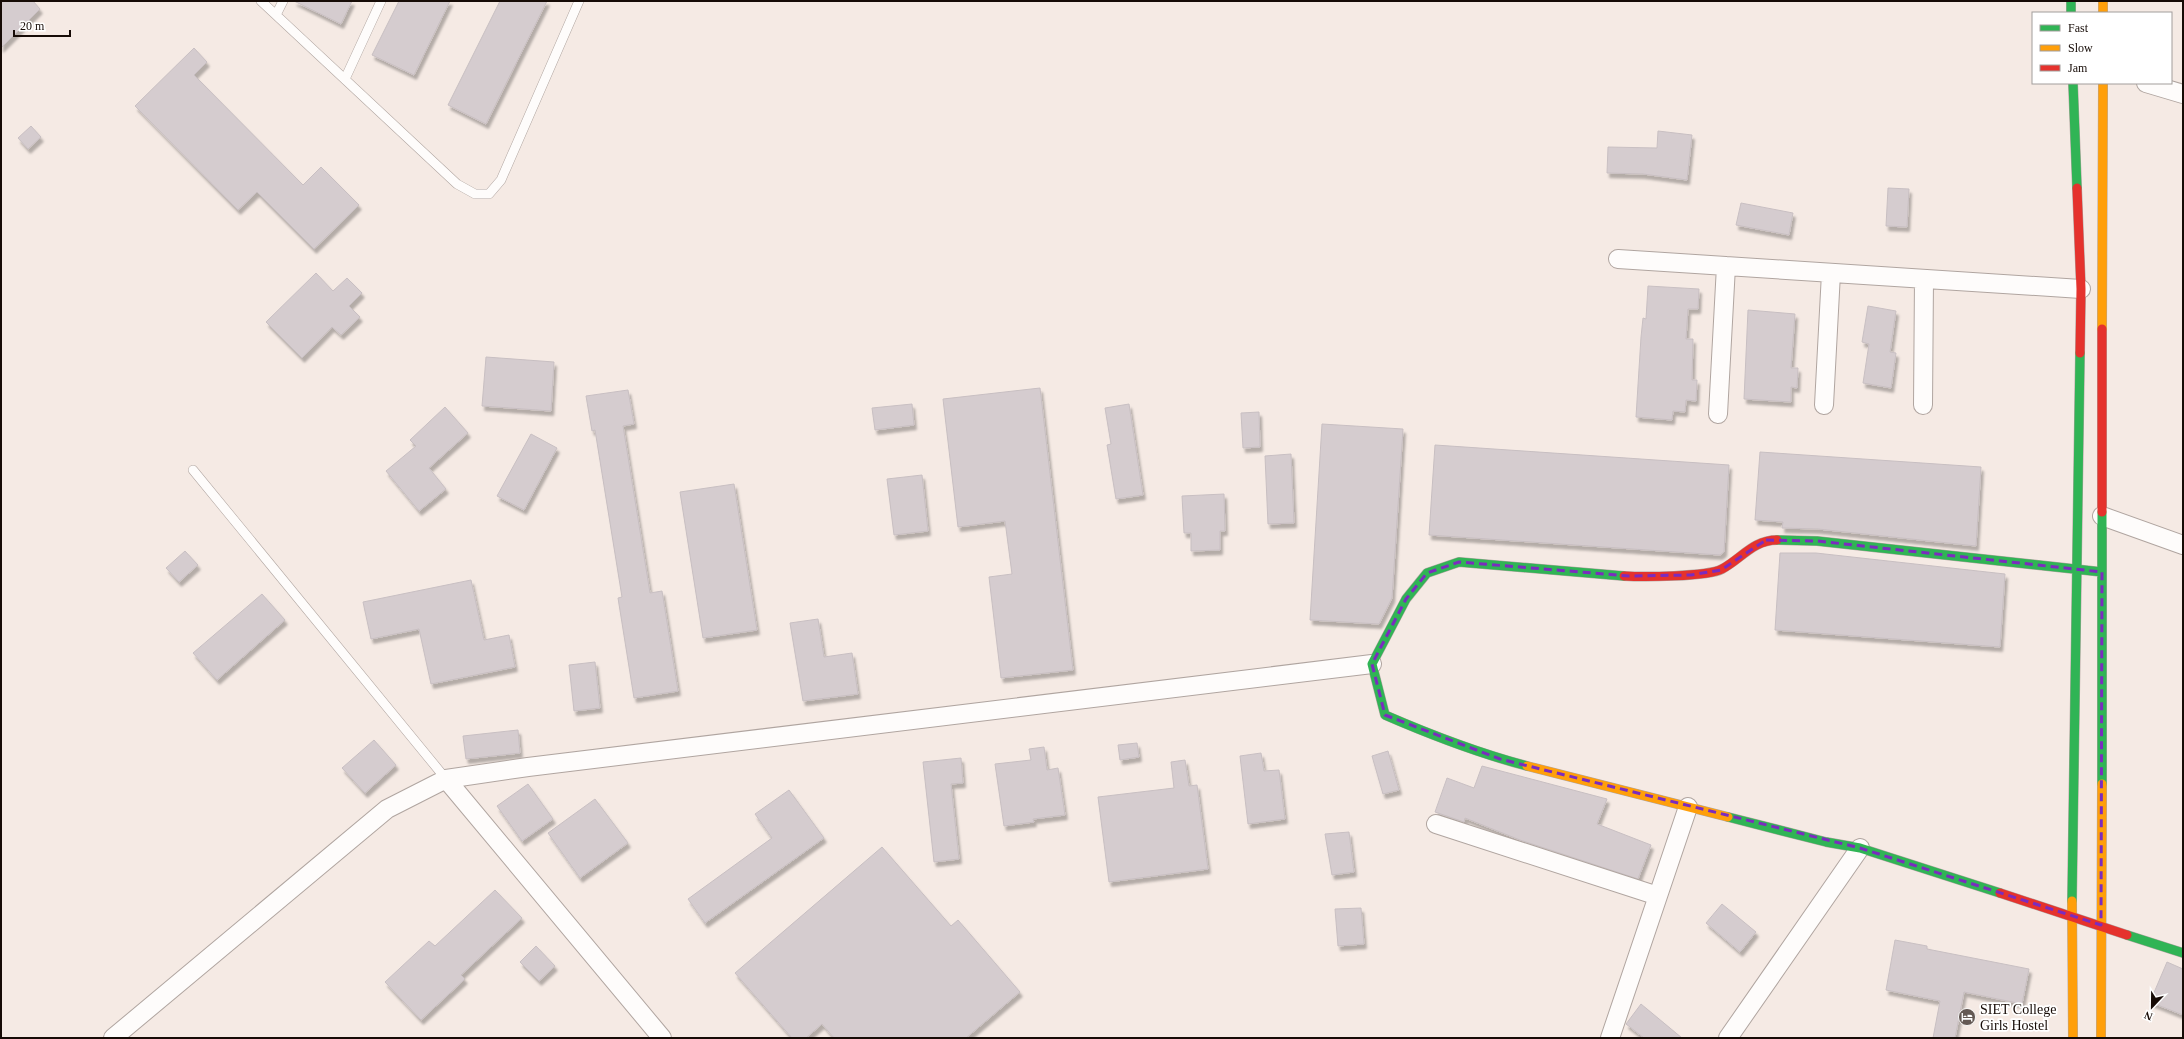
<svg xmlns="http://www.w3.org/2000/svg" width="2184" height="1039" viewBox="0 0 2184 1039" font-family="'Times New Roman',serif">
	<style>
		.building { fill: #d5cccf; stroke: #c8bfc2; filter: url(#shadow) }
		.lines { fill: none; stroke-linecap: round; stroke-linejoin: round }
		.lane-casing { stroke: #b0a5a0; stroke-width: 10 }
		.street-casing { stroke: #b0a5a0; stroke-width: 20 }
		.fast-casing { stroke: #b0a5a0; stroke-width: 10 }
		.slow-casing { stroke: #b0a5a0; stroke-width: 10 }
		.jam-casing { stroke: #b0a5a0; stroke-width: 10 }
		.lane { stroke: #fefcfb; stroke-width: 9 }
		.street { stroke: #fefcfb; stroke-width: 18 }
		.fast { stroke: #30b455; stroke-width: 9 }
		.slow { stroke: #ff9f0a; stroke-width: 9 }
		.jam { stroke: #e5322d; stroke-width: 9 }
		.marked { fill: none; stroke: #7b2cbf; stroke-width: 3; stroke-dasharray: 8 5; stroke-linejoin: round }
		.labels { text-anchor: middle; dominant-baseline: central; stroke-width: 3.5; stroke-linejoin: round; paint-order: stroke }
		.poi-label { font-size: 14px; fill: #160b06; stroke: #fff; text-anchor: start }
	</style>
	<defs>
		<filter id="shadow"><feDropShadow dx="2.5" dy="4.5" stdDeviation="1" flood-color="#0004"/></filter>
	</defs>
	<rect width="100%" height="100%" fill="#f5eae4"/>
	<path class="building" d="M 1,1 L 33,1 L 40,9 L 1,48 Z
		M 294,1 L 352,1 L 341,24 Z
		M 399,1 L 450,1 L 414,75 L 372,55 Z
		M 500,1 L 547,1 L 486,124 L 448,105 Z
		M 194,48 L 207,62 L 194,75 L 303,185 L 321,167 L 359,205 L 314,249 L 257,192 L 238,210 L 135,106 Z
		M 31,126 L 41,137 L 28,149 L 18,138 Z
		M 1658,131 L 1692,135 L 1687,180 L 1643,174 L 1607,173 L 1608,147 L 1657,148 Z
		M 1888,188 L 1909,189 L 1907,227 L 1886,226 Z
		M 1741,203 L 1793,213 L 1789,235 L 1736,225 Z
		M 316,273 L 333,291 L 347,278 L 362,293 L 349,306 L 360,317 L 341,335 L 332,327 L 302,358 L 266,322 Z
		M 1648,286 L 1699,289 L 1698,309 L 1688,309 L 1686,339 L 1693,339 L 1692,380 L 1697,380 L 1696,401 L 1686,400 L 1685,412 L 1673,411 L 1672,420 L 1636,417 L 1641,337 L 1643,318 L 1646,319 Z
		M 1868,306 L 1896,311 L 1890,352 L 1896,353 L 1891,388 L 1863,383 L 1869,344 L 1862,342 Z
		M 1748,310 L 1795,314 L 1791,368 L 1798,368 L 1797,388 L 1791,387 L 1791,402 L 1744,399 Z
		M 486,357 L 554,362 L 551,411 L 482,406 Z
		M 1040,388 L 1073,670 L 1001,678 L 989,577 L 1012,574 L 1005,521 L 958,527 L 943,399 Z
		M 628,390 L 634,424 L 623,426 L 650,593 L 662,591 L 678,691 L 634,698 L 618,598 L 622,597 L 595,430 L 592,431 L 586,396 Z
		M 912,404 L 914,425 L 875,430 L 872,408 Z
		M 1129,404 L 1143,495 L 1116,499 L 1107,445 L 1111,444 L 1105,408 Z
		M 445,407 L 468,433 L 429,468 L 446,489 L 419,511 L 386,471 L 416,446 L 410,440 Z
		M 1259,412 L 1260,447 L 1243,448 L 1241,413 Z
		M 1322,424 L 1403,429 L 1392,598 L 1379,624 L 1310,620 Z
		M 531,434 L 557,448 L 524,510 L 497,496 Z
		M 1435,445 L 1729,465 L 1724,552 L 1720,555 L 1429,535 Z
		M 1760,452 L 1981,467 L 1976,546 L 1818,529 L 1782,528 L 1783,522 L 1755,520 Z
		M 1291,454 L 1294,523 L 1268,524 L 1265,456 Z
		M 922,475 L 928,531 L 894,535 L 887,479 Z
		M 734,484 L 757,630 L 703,638 L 680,492 Z
		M 1224,494 L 1225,531 L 1220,531 L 1220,550 L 1191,551 L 1191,533 L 1184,533 L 1182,496 Z
		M 185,551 L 198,565 L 179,582 L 166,568 Z
		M 1780,553 L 1816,553 L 2005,574 L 2000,647 L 1775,630 Z
		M 471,580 L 484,640 L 509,635 L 515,667 L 431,684 L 419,629 L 371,639 L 363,602 Z
		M 262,594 L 285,620 L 217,680 L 193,653 Z
		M 818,619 L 824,657 L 852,653 L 858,694 L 803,701 L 790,623 Z
		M 595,662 L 600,708 L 574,711 L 569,665 Z
		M 518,730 L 520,753 L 466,759 L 463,736 Z
		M 374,740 L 396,765 L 365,793 L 342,768 Z
		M 1137,743 L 1139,757 L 1120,760 L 1118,745 Z
		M 1044,747 L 1047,770 L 1058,768 L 1065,815 L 1033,819 L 1034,822 L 1004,826 L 995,764 L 1031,760 L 1029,749 Z
		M 1388,751 L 1399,790 L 1383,794 L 1372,756 Z
		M 1261,753 L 1264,771 L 1279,770 L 1285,819 L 1248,824 L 1240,756 Z
		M 961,758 L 963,783 L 951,784 L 959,859 L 934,862 L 923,762 Z
		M 1185,760 L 1189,786 L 1197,785 L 1208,869 L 1109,882 L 1098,797 L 1174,788 L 1171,762 Z
		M 1482,766 L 1607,799 L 1597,824 L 1651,845 L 1638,879 L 1520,840 L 1465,818 L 1464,822 L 1435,812 L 1447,778 L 1474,788 Z
		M 528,784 L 553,819 L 522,841 L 497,806 Z
		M 789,790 L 824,838 L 705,923 L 688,899 L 772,838 L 755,814 Z
		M 595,799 L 628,843 L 580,878 L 548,833 Z
		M 1349,832 L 1354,872 L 1332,875 L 1325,834 Z
		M 882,847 L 951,926 L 958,920 L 1020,992 L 966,1038 L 834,1038 L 822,1024 L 806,1038 L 792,1038 L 735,973 Z
		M 495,890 L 522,918 L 461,975 L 465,979 L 421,1020 L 385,982 L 429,941 L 435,946 Z
		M 1722,904 L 1756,932 L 1740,952 L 1706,923 Z
		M 1361,908 L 1364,944 L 1338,946 L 1335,909 Z
		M 1895,940 L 1927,946 L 1927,949 L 2029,969 L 2022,1004 L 1964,992 L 1955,1038 L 1933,1038 L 1940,1001 L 1886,990 Z
		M 536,946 L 555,966 L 539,981 L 520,962 Z
		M 2167,962 L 2183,969 L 2183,1015 L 2150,1002 Z
		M 1641,1004 L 1682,1038 L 1644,1038 L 1626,1024 Z"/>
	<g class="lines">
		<g class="lane-casing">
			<path id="lane" d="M 261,1 L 457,184 L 475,194 L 489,194 L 501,180 L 579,1
				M 276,15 L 283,1
				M 345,79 L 381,1
				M 193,470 L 446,779"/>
		</g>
		<g class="street-casing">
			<path id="street" d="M 2146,83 L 2183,94
				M 1618,259 L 2081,289
				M 1824,405 L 1831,273
				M 1923,405 L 1924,279
				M 1718,414 L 1726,266
				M 2102,516 L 2183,545
				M 446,779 L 662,1038
				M 1436,824 L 1658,896
				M 113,1038 L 387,809 L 446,779 L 528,767 L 1372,664
				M 1610,1038 L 1688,807
				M 1728,1038 L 1860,848"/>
		</g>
		<g class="fast-casing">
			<path id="fast" d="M 2071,1 L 2071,13
				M 2073,83 L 2077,188
				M 1777,540 L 1817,541 L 2102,572
				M 1527,766 C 1478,753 1431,735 1385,715 L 1372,664 L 1406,599 L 1427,573 L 1459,562 L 1624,576
				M 2102,784 L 2102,512
				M 1728,817 L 1826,842 L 1860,848 L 2000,893
				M 2072,901 L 2080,353
				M 2127,935 L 2183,953"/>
		</g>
		<g class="slow-casing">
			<path id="slow" d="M 2103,1 L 2103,13
				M 2102,329 L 2103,83
				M 1527,766 L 1728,817
				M 2072,901 L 2073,1038
				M 2101,1038 L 2102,784"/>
		</g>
		<g class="jam-casing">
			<path id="jam" d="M 2077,188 L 2081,289 L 2080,353
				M 2102,512 L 2102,329
				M 1624,576 C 1642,577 1707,577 1722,569 C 1741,559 1753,540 1777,540
				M 2000,893 L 2127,935"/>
		</g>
		<use href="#lane" class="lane"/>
		<use href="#street" class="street"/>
		<use href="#fast" class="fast"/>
		<use href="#slow" class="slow"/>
		<use href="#jam" class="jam"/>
	</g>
	<path class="marked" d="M 1766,540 L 1817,541 L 2102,572 L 2101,925 L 1860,848 L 1500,759 L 1385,715 L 1372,664 L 1406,599 L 1427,573 L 1459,562 L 1629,576 L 1691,575 L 1721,570 Z"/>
	<defs>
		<g id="hotel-disc" transform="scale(0.9)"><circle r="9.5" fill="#645954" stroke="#fff"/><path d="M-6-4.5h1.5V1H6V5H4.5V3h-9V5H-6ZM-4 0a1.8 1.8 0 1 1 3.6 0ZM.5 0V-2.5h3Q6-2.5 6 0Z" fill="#fff"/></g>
	</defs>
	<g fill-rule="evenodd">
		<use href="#hotel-disc" x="1967" y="1017"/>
	</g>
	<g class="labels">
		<g class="poi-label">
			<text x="1980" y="1009">SIET College<tspan x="1980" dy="16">Girls Hostel</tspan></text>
		</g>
	</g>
	<rect width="2184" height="1039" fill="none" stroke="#160b06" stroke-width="4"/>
	<rect x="2032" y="12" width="140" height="72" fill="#ffffff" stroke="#a29d9b"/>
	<rect x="2040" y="25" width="20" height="6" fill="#30b455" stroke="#a29d9b"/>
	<text x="2068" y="32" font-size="12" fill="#160b06">Fast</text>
	<rect x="2040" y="45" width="20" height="6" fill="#ff9f0a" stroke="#a29d9b"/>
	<text x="2068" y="52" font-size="12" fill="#160b06">Slow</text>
	<rect x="2040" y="65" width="20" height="6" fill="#e5322d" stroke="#a29d9b"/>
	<text x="2068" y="72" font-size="12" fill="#160b06">Jam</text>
	<g transform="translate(2152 1007) rotate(202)" stroke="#ffffff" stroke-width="3" paint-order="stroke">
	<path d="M0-3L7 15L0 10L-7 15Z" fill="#160b06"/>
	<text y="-6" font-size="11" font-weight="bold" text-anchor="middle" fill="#160b06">N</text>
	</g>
	<path d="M14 30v6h56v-6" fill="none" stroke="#160b06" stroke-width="2"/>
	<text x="20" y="30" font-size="12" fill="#160b06" stroke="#ffffff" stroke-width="3" paint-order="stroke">20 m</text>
</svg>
